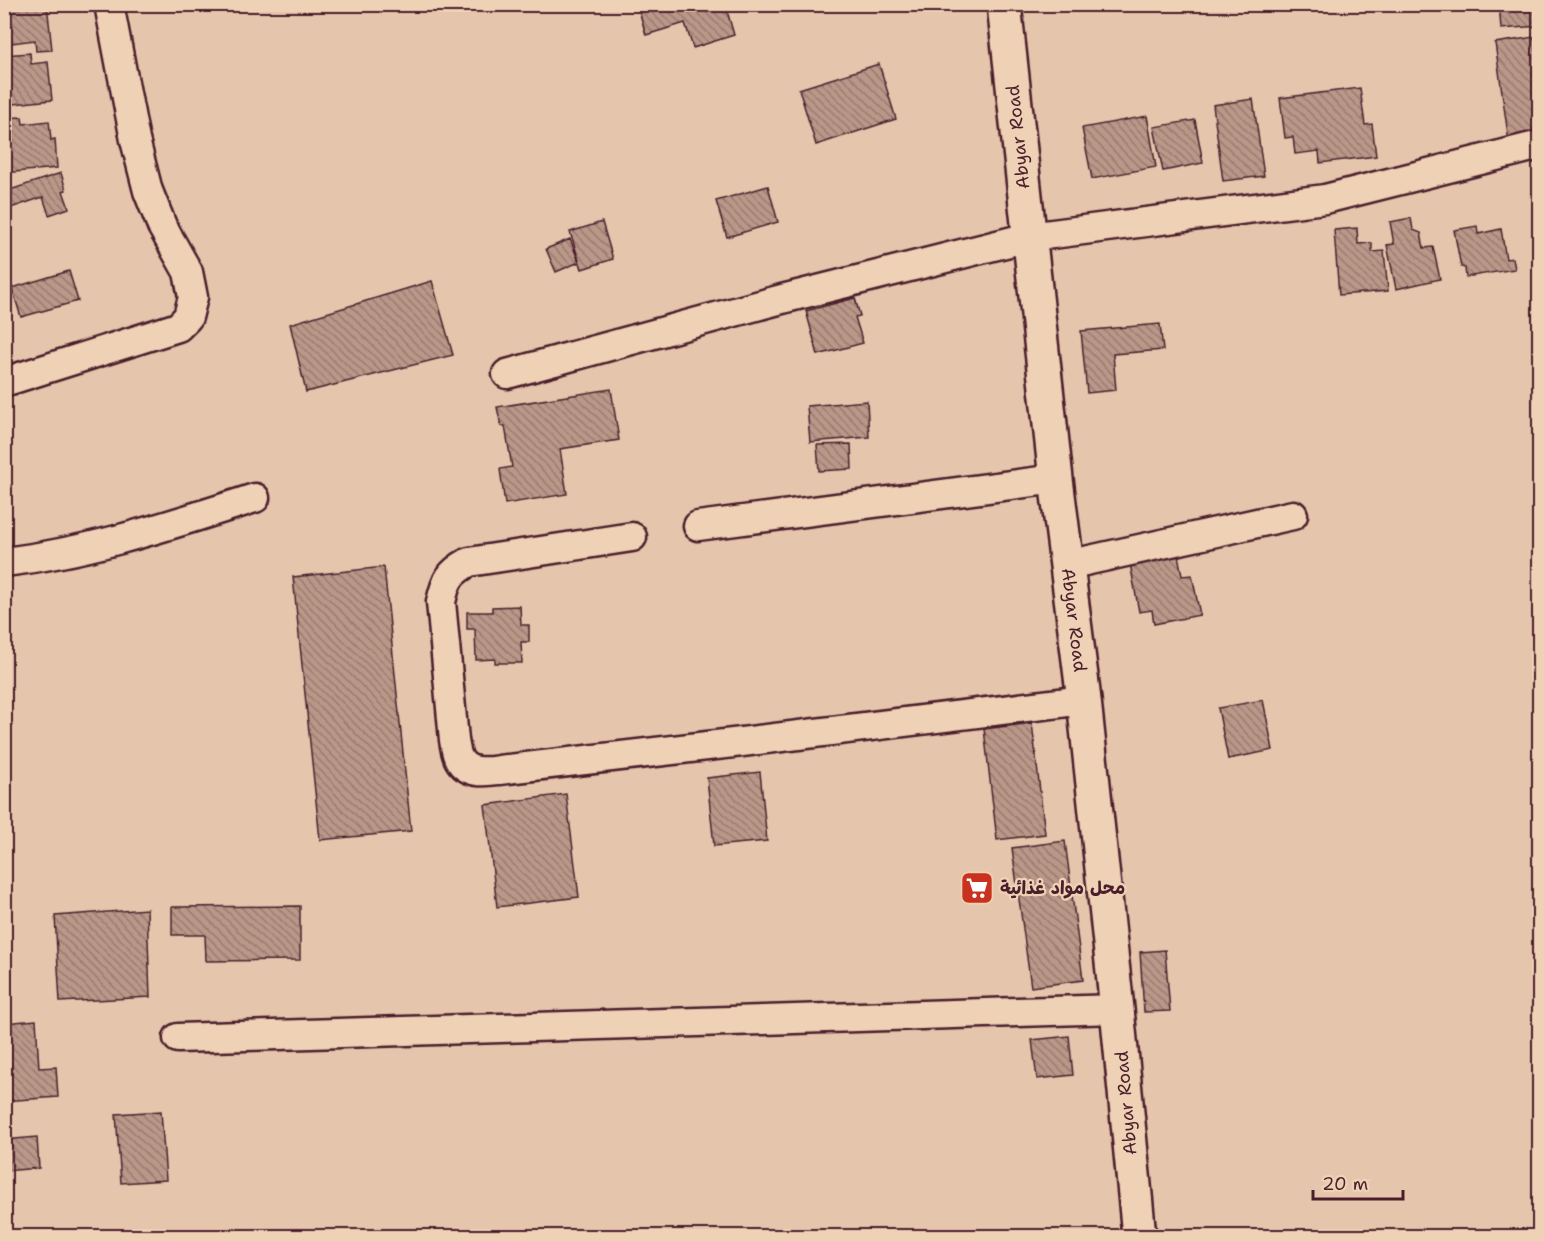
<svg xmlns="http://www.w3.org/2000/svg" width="1544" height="1241" viewBox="0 0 1544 1241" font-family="'Shantell Sans','Playpen Sans Arabic',sans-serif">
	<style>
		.building { fill: url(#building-back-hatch); stroke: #4a1f2b; stroke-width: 1.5 }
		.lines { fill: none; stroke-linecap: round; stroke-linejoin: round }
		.minor-casing { stroke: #4a1f2b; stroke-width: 33 }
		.major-casing { stroke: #4a1f2b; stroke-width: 38 }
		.minor { stroke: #efd1b5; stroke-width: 28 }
		.major { stroke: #efd1b5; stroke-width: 33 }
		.labels { text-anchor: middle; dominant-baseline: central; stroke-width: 4.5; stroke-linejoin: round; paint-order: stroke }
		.street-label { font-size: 18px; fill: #4a1f2b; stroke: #efd1b5 }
		.poi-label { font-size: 18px; font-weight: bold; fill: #4a1f2b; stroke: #efd1b5; text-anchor: start }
	</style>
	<defs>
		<pattern id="building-back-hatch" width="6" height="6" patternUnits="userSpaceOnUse" patternTransform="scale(1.5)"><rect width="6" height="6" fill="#ba9788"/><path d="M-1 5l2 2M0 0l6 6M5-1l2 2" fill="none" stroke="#997b6f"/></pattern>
	</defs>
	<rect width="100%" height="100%" fill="#e5c6ad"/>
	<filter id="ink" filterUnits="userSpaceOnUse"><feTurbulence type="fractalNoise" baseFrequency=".0167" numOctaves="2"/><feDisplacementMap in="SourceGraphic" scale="12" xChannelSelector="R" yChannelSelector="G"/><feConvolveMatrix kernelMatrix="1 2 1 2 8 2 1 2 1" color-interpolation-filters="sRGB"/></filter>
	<g filter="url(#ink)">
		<path class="building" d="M 4,4 L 47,4 L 52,50 L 36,51 L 35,40 L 4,44 Z
			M 647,4 L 725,4 L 734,35 L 693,48 L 685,23 L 646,35 L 638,7 Z
			M 1499,4 L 1540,4 L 1540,26 L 1501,29 Z
			M 1534,37 L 1540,75 L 1540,138 L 1509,142 L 1495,43 Z
			M 30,53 L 31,64 L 48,62 L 52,100 L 4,105 L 4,55 Z
			M 879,64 L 896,119 L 816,145 L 799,89 Z
			M 1360,88 L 1365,125 L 1372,124 L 1376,156 L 1320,163 L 1319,151 L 1295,154 L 1293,137 L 1285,138 L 1280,98 Z
			M 1253,99 L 1264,176 L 1223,181 L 1213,105 Z
			M 1147,116 L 1156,167 L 1092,179 L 1082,128 Z
			M 22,117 L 23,124 L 49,121 L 51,140 L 55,139 L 57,168 L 4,173 L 4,118 Z
			M 1195,120 L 1203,163 L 1163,171 L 1154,127 Z
			M 61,173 L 66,190 L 63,191 L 69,208 L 49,215 L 43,197 L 5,210 L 4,192 Z
			M 768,186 L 778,222 L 727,237 L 716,201 Z
			M 1411,218 L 1413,230 L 1421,233 L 1424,248 L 1433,247 L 1440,279 L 1396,289 L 1387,245 L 1394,244 L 1390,222 Z
			M 602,222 L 613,259 L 582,269 L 570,232 Z
			M 1477,226 L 1478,234 L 1501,229 L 1506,259 L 1513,258 L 1515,269 L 1466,277 L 1465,268 L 1461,267 L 1454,230 Z
			M 1357,228 L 1358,244 L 1372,243 L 1372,252 L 1384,251 L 1388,291 L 1339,295 L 1334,230 Z
			M 570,239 L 579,262 L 556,272 L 546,249 Z
			M 69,271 L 78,301 L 21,317 L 12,288 Z
			M 432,281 L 453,355 L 306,392 L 290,324 Z
			M 855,298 L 860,316 L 855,317 L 863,343 L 818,355 L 806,311 Z
			M 1160,324 L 1163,350 L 1113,354 L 1116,390 L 1087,393 L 1081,331 Z
			M 611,389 L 619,440 L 560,449 L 567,494 L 505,504 L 500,469 L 512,467 L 505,426 L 501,426 L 497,407 Z
			M 867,401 L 869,437 L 810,442 L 807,406 Z
			M 851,444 L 852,469 L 819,471 L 817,445 Z
			M 1178,555 L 1182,576 L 1192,575 L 1200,615 L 1154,624 L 1152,610 L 1139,612 L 1130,563 Z
			M 384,567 L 411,831 L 320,840 L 293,577 Z
			M 520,606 L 521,625 L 529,625 L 529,642 L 521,642 L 522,663 L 495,663 L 495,659 L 476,660 L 475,629 L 467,629 L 467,612 L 492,612 L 492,607 Z
			M 1263,700 L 1273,750 L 1228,759 L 1218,708 Z
			M 1032,723 L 1045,834 L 997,840 L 984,729 Z
			M 760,772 L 767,841 L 714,846 L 707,778 Z
			M 566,794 L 579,897 L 497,907 L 485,805 Z
			M 1065,841 L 1083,980 L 1031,987 L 1012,848 Z
			M 300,906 L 300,960 L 206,961 L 205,935 L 172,935 L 172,907 Z
			M 147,909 L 150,997 L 60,1002 L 55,916 Z
			M 1165,950 L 1170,1011 L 1144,1012 L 1140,952 Z
			M 36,1020 L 39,1068 L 56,1067 L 58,1097 L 4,1101 L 4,1023 Z
			M 1069,1036 L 1073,1075 L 1037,1079 L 1032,1040 Z
			M 161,1111 L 166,1180 L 121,1183 L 116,1114 Z
			M 37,1137 L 39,1168 L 4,1171 L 4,1140 Z"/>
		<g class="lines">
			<g class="minor-casing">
				<path id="minor" d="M 507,374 L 782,299 L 1029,237 L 1325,199 L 1540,145
					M 4,382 L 178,327 L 188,317 L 193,297 L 188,272 L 162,226 L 148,191 L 135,140 L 109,4
					M 698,526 L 1056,479
					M 632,537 L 469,562 C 449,573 446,580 441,602 L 454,740 C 455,746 456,754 459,759 C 467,774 485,772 499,770 L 742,742 L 1084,700
					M 4,562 C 91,552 173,524 255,498
					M 1067,565 L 1293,515
					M 178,1038 L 1117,1009"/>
			</g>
			<g class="major-casing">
				<path id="major" d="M 1004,4 L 1056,479 L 1084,700 L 1117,1009 L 1139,1236"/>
			</g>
			<use href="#minor" class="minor"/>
			<use href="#major" class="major"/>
		</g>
	</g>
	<defs>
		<g id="supermarket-square" transform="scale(1.725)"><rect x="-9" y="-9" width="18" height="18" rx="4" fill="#c8321e" stroke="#efd1b5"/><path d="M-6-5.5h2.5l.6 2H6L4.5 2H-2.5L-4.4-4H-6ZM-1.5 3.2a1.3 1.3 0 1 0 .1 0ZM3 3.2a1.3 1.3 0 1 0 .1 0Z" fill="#fff"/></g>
	</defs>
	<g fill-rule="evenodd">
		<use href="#supermarket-square" x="977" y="888"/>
	</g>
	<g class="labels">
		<g class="street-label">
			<text transform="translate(1018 137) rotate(-96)">Abyar Road</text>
			<text transform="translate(1074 620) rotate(83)">Abyar Road</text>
			<text transform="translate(1126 1103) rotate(-95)">Abyar Road</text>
		</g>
		<g class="poi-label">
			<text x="1000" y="888">محل مواد غذائية</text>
		</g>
	</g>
	<rect width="1544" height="1241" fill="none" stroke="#efd1b5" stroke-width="24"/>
	<rect x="12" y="12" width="1520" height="1217" fill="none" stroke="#4a1f2b" stroke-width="2" filter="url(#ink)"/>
	<path d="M1313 1190v9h90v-9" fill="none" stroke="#4a1f2b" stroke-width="3"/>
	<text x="1322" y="1190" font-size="18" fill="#4a1f2b" stroke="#efd1b5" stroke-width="4.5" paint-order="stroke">20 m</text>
</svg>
